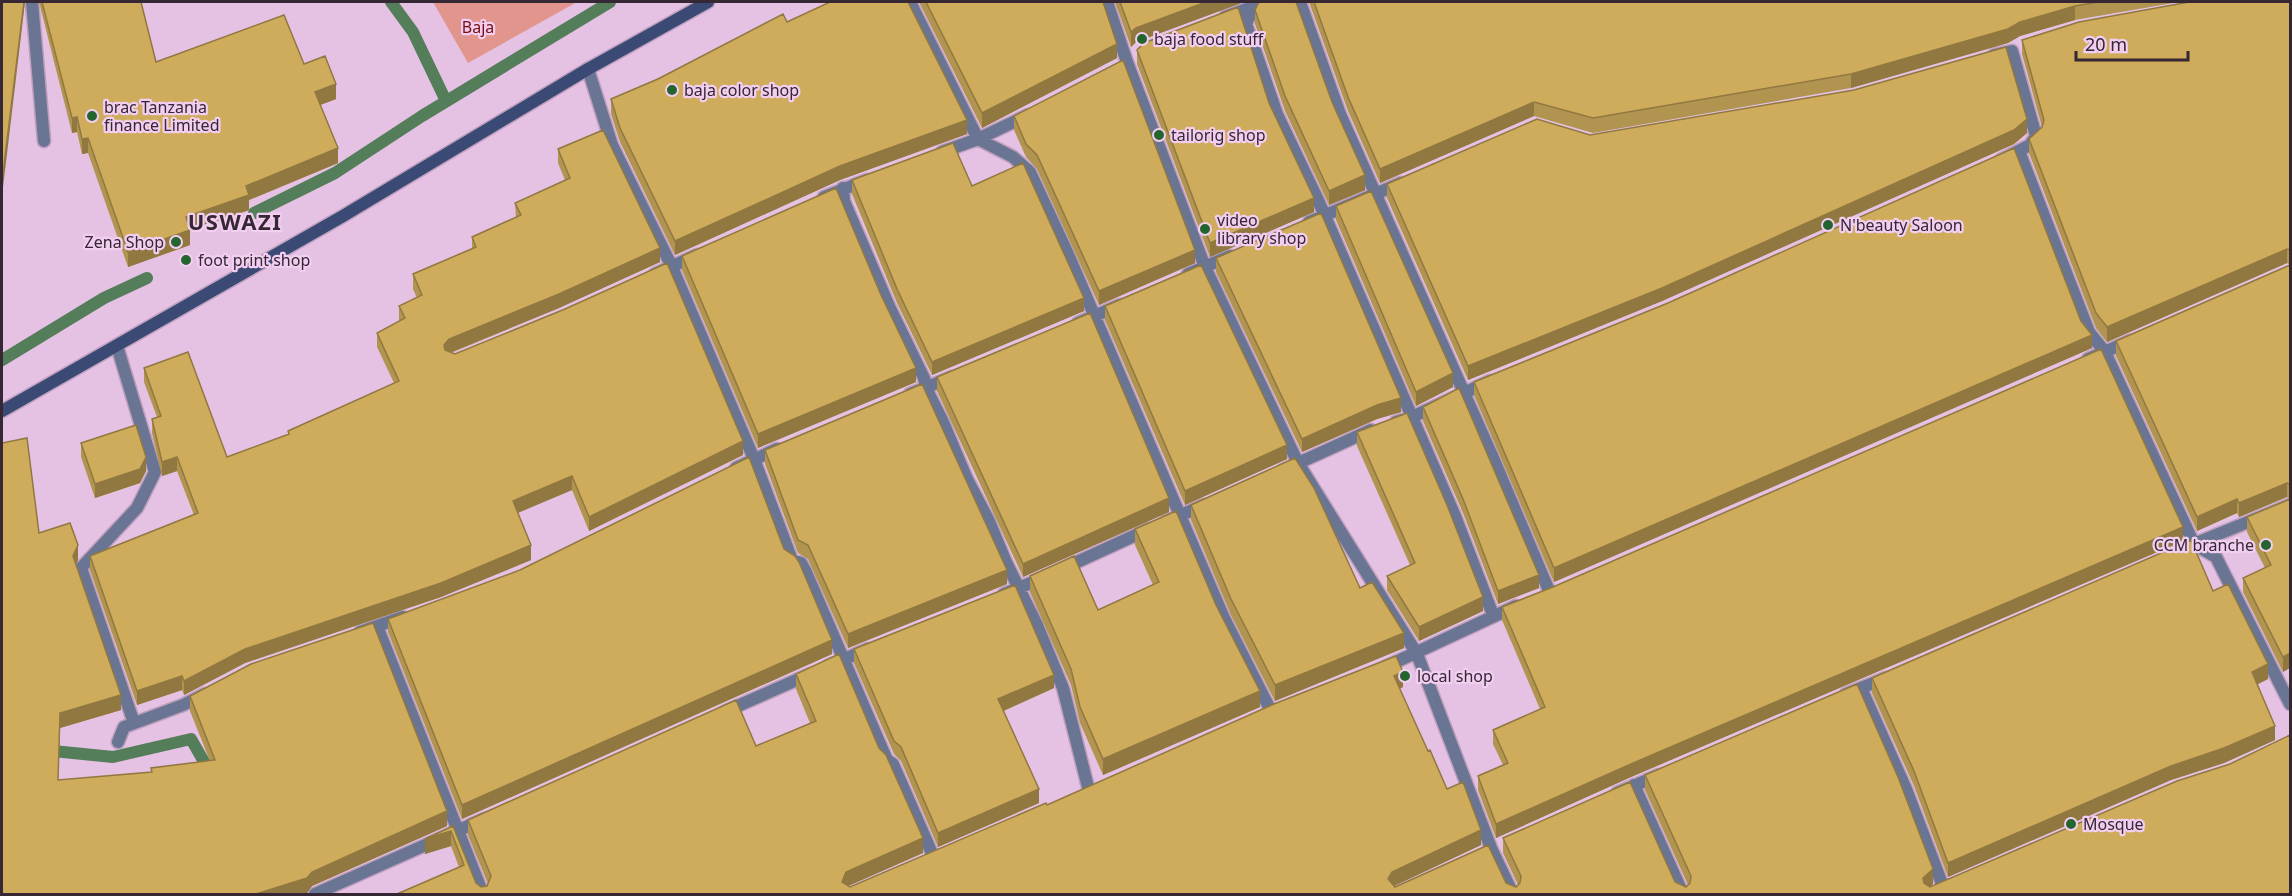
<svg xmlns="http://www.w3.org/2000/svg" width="2292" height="896" viewBox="0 0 2292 896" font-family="'Noto Sans',sans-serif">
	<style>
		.green { fill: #e1958c }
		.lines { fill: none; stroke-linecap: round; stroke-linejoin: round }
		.stream { stroke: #547d59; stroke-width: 12 }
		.street-casing { stroke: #be9fbd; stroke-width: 15 }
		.secondary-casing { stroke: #be9fbd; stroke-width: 15 }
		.street { stroke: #697593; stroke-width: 12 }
		.secondary { stroke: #3a4a74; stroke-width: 12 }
		.wall { fill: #b1944f }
		.shaded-wall { fill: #907840 }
		.building { fill: #ceac5c; stroke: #907840; stroke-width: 1.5 }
		.poi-dot { fill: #24652f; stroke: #f2cef1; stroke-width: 2 }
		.labels { text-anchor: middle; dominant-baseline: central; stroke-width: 4.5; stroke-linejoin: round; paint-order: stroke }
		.park-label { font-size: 16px; fill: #770f10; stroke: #f2cef1 }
		.poi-label { font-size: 16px; fill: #352734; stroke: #f2cef1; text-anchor: start }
		.district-label { font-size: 22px; font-weight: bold; letter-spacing: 1.5px; fill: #352734; stroke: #f2cef1 }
	</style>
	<rect width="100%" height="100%" fill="#e5c1e4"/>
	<path class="green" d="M 433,2 L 577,2 L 468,63 Z"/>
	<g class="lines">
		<path class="stream" d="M 391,2 L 413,32 L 446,101
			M 254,213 L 335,173 L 422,116 L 610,2
			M 2,360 L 104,298 L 147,278
			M 43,750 L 113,757 L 191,739 L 211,774"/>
		<g class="street-casing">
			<path id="street" d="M 32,2 L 44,141
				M 910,2 L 978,139 L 1013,157 L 1030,172 L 1068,254 L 1224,618 L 1271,711
				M 1107,2 L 1127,62 L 1205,267 L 1298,463 L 1417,654 L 1491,848 L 1513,894
				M 1300,2 L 1340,114 L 1494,460 L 1550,593
				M 1256,3 L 1246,24 L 1277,114 L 1318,200 L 1455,516 L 1493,615
				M 1225,17 L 1266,2
				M 1994,55 L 2012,51 L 2036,136 L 2030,145 L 2001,160
				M 588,69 L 612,145 L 672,267 L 754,459 L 792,560 L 801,563 L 806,572 L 887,760 L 893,764 L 934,858
				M 2019,151 L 2089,332 L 2105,352 L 2194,544 L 2216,557 L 2290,704
				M 942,152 L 978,139 L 1028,115
				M 843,188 L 844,201 L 889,306 L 924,378 L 926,388 L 943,422 L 967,479 L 989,521 L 1006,562 L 1037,625 L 1063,688 L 1089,791
				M 824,197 L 867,180
				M 1309,222 L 1401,183
				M 655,274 L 697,255
				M 1188,274 L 1230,256
				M 1078,323 L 1120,305
				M 117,346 L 155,472 L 137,508 L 81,568 L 134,723
				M 2088,359 L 2130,341
				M 910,394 L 952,377
				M 1396,422 L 1412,417 L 1490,381
				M 736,468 L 777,449
				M 1283,470 L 1371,430
				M 1165,522 L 1204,505
				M 2179,550 L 2290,505
				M 1064,568 L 1149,529
				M 1004,594 L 1043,578
				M 377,626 L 483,894
				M 360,632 L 403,617
				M 828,666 L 868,649
				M 1385,667 L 1516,606
				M 1861,688 L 1906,789 L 1944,889
				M 1846,694 L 1886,678
				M 724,712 L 810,674
				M 118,742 L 124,727 L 183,705 L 205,694
				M 1634,785 L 1683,894
				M 1617,793 L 1659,775
				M 315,894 L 484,819"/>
		</g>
		<g class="secondary-casing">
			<path id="secondary" d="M 2,411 L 343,216 L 588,69 L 708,2"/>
		</g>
		<use href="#street" class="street"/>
		<use href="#secondary" class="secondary"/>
	</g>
	<path class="wall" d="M 39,2 L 144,2 L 141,2 L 156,62 L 304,64 L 336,99 L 320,105 L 338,163 L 249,200 L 249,210 L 190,231 L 190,245 L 128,267 L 88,153 L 82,154 L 77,132 L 72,133 Z
		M 919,2 L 1103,2 L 1117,58 L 982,128 Z
		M 1115,2 L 1244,2 L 1136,42 L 1131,47 Z
		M 1309,2 L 2179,2 L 2075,20 L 2020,36 L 2008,43 L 1851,88 L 1593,133 L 1534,116 L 1380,183 L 1348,111 Z
		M 2290,2 L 2290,265 L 2287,263 L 2107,342 L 2096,328 L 2029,153 L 2029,139 L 2042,127 L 2022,54 L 2022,40 Z
		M 1255,10 L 1332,102 L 1365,190 L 1329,205 L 1285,111 L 1255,24 Z
		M 787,22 L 967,134 L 840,180 L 675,255 L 620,142 L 611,114 L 611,99 Z
		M 1137,50 L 1314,212 L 1210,257 L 1137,64 Z
		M 1014,116 L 1195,263 L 1099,305 L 1037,169 L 1026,157 L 1014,130 Z
		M 2027,133 L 2014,144 L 1662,301 L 1468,380 L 1387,198 L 1387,184 L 1590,135 Z
		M 558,149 L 660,262 L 559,308 L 451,353 L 743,455 L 589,531 L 572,490 L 517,513 L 531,560 L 441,597 L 245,663 L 184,695 L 182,690 L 137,705 L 90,570 L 90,556 L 194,515 L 177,471 L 162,476 L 152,433 L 152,419 L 157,417 L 144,382 L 144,368 L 227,457 L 288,435 L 288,431 L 394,383 L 377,347 L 377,333 L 399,321 L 399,306 L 417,298 L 413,289 L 413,274 L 472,249 L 472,237 L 516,218 L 515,203 L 565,180 L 558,163 Z
		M 852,180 L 972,186 L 1084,311 L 932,375 L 897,303 L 852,194 Z
		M 1336,206 L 1453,387 L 1416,406 L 1336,220 Z
		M 682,256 L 916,382 L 758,448 L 682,270 Z
		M 1216,258 L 1401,412 L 1377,419 L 1302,452 L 1216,272 Z
		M 2290,265 L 2290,499 L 2287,497 L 2239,517 L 2237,513 L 2197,531 L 2116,356 L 2116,341 Z
		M 1105,306 L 1287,459 L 1185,505 L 1105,320 Z
		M 2092,348 L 1554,582 L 1474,395 L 1474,382 Z
		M 937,377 L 1169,512 L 1023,577 L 937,391 Z
		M 1423,407 L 1539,588 L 1498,604 L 1463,513 L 1423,421 Z
		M 1357,432 L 1483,611 L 1419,641 L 1387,590 L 1387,576 L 1410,565 L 1357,446 Z
		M 81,443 L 146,471 L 140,483 L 95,498 L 81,457 Z
		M 765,450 L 1007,584 L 848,648 L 808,559 L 798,553 L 765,464 Z
		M 2290,499 L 2283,672 L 2243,592 L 2243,578 L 2265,568 L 2247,532 L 2247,517 Z
		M 1191,505 L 1404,648 L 1275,701 L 1231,615 L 1191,520 Z
		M 1135,529 L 1260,707 L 1103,775 L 1080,723 L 1071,685 L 1030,592 L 1030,576 L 1098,610 L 1153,585 L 1135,545 Z
		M 39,533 L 78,560 L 76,564 L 121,710 L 60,728 L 58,780 L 151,772 L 210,761 L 190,711 L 190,696 L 447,826 L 312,886 L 307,893 L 2,894 Z
		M 2183,541 L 1631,777 L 1496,838 L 1478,790 L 1478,776 L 1503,765 L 1493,744 L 1493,730 L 1540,709 L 1502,620 L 1502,607 Z
		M 784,549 L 832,654 L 462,819 L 388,632 L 388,619 Z
		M 2213,591 L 2268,679 L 2258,684 L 2275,740 L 2224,763 L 2171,780 L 1948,877 L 1914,786 L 1872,693 L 1872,678 Z
		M 854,649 L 1054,688 L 1004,711 L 1039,803 L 938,847 L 901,761 L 894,754 L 854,663 Z
		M 796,674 L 923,853 L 848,886 L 850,887 L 1047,805 L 1403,687 L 1400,689 L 1428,751 L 1447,789 L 1481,845 L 1394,886 L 1395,887 L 1506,883 L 1516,887 L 1518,885 L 1503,853 L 1503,838 L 1675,882 L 1686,887 L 1688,885 L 1645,790 L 1645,775 L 1933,884 L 1930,887 L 2230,764 L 2290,894 L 397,894 L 459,867 L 451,846 L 425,854 L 453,826 L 476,883 L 481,887 L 487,886 L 488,884 L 468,835 L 468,820 L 756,746 L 810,723 L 796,689 Z"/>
	<path class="shaded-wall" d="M 24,2 L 25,2 L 2,196 L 2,181 Z
		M 1206,2 L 1244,2 L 1136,42 L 1131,47 L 1131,32 L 1136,28 Z
		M 2075,6 L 2075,20 L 2020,36 L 2008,43 L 1851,88 L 1851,74 Z
		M 1117,44 L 1117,58 L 982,128 L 982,113 Z
		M 336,84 L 336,99 L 315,107 L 315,92 Z
		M 1534,102 L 1534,116 L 1380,183 L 1380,169 Z
		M 77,117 L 77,132 L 72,133 L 72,118 Z
		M 2027,119 L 2027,133 L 2014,144 L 1662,301 L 1468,380 L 1468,366 Z
		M 967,120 L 967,134 L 840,180 L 675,255 L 675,241 L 840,166 Z
		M 88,138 L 88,153 L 82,154 L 82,139 Z
		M 338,148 L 338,163 L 249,200 L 249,210 L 190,231 L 190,245 L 128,267 L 128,252 L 186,217 L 246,186 Z
		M 1365,175 L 1365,190 L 1329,205 L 1329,191 Z
		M 1314,198 L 1314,212 L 1210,257 L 1210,243 Z
		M 660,248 L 660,262 L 559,308 L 449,353 L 444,359 L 444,345 L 449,339 Z
		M 2287,249 L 2287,263 L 2107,342 L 2107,327 Z
		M 1195,250 L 1195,263 L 1099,305 L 1099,291 Z
		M 1084,298 L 1084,311 L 932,375 L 932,362 Z
		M 2092,335 L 2092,348 L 1554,582 L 1554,568 Z
		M 916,368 L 916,382 L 758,448 L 758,434 Z
		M 1453,373 L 1453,387 L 1416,406 L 1416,392 Z
		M 1401,398 L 1401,412 L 1377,419 L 1302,452 L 1302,439 L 1377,405 Z
		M 743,441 L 743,455 L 589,531 L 589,517 Z
		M 1287,445 L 1287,459 L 1185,505 L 1185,491 Z
		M 146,457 L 146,471 L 140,483 L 95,498 L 95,484 Z
		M 177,457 L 177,471 L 162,476 L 162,462 Z
		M 572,476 L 572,490 L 513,515 L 513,501 Z
		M 2287,483 L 2287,497 L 2239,517 L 2239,503 Z
		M 1169,498 L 1169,512 L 1023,577 L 1023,564 Z
		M 2237,499 L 2237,513 L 2197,531 L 2197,517 Z
		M 2183,527 L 2183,541 L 1631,777 L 1496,838 L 1496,824 L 1631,764 Z
		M 78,545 L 78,560 L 73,571 L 73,556 Z
		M 531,545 L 531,560 L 441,597 L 245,663 L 184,695 L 184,681 L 245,649 Z
		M 1007,570 L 1007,584 L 848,648 L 848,634 Z
		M 1539,575 L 1539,588 L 1498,604 L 1498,591 Z
		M 1483,597 L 1483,611 L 1419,641 L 1419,627 Z
		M 1404,633 L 1404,648 L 1275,701 L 1275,685 Z
		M 832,640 L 832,654 L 462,819 L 462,805 Z
		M 2290,653 L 2290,668 L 2283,672 L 2283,657 Z
		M 2268,664 L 2268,679 L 2252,687 L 2252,672 Z
		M 1403,672 L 1403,687 L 1394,691 L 1394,676 Z
		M 1054,675 L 1054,688 L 998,713 L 998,699 Z
		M 182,676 L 182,690 L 137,705 L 137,691 Z
		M 1260,691 L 1260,707 L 1103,775 L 1103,759 Z
		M 121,695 L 121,710 L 60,728 L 60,713 Z
		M 2275,726 L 2275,740 L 2224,763 L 2171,780 L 1948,877 L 1948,863 L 2171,766 Z
		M 1039,789 L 1039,803 L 938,847 L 938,833 Z
		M 447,811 L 447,826 L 312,886 L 307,893 L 301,894 L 256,894 L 312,872 Z
		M 1481,830 L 1481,845 L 1392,887 L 1388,879 L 1392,872 Z
		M 451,831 L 451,846 L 425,854 L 425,839 Z
		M 923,838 L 923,853 L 846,887 L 842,882 L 846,872 Z
		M 1933,869 L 1933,884 L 1923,892 L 1923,878 Z"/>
	<path class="building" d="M 2,2 L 24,2 L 2,181 Z
		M 42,2 L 141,2 L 156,62 L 284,15 L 304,64 L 325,56 L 336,84 L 315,92 L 338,148 L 246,186 L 249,195 L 186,217 L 190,230 L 128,252 L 88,138 L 82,139 L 77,117 L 72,118 Z
		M 830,2 L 908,2 L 967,120 L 840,166 L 675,241 L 620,128 L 611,99 L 658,79 L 783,14 L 787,22 Z
		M 926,2 L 1103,2 L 1117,44 L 982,113 Z
		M 1120,2 L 1206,2 L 1136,28 L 1131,32 Z
		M 1259,2 L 1296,2 L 1332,102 L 1365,175 L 1329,191 L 1285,96 L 1255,10 Z
		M 1314,2 L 2098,2 L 2075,6 L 2020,22 L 2008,29 L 1851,74 L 1593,118 L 1534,102 L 1380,169 L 1348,97 Z
		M 2189,2 L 2290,2 L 2290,250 L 2287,249 L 2107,327 L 2096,313 L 2029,139 L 2042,127 L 2044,120 L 2022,40 L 2079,22 Z
		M 1238,7 L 1269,103 L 1314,198 L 1210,243 L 1137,50 L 1144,43 Z
		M 2006,47 L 2027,119 L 2014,130 L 1662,288 L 1468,366 L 1387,184 L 1537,119 L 1590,135 L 1854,90 Z
		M 1123,60 L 1195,250 L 1099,291 L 1037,155 L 1026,144 L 1014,116 Z
		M 603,130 L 660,248 L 559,294 L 449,339 L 444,345 L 445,350 L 455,354 L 565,309 L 667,263 L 743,441 L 589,517 L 572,476 L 513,501 L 531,545 L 441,583 L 245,649 L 184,681 L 182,676 L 137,691 L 90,556 L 198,513 L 177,457 L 162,462 L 152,419 L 161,416 L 144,368 L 188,352 L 227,457 L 289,434 L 288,431 L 399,381 L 377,333 L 405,318 L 399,306 L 422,295 L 413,274 L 476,247 L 472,237 L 521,215 L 515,203 L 570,178 L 558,149 Z
		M 953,143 L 972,186 L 1023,163 L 1084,298 L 932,362 L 897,289 L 852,180 Z
		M 2014,148 L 2081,321 L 2092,335 L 1554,568 L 1474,382 L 1668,303 Z
		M 836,188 L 881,295 L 916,368 L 758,434 L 682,256 Z
		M 1371,191 L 1453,373 L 1416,392 L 1336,206 Z
		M 1321,213 L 1401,398 L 1377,405 L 1302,439 L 1216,258 Z
		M 1201,265 L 1287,445 L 1185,491 L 1105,306 Z
		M 2290,265 L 2290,484 L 2287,483 L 2239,503 L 2237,499 L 2197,517 L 2116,341 Z
		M 1090,313 L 1169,498 L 1023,564 L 937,377 Z
		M 2101,349 L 2183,527 L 1631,764 L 1496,824 L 1478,776 L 1508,763 L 1493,730 L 1545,707 L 1502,607 L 1553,587 Z
		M 922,384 L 1007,570 L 848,634 L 808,545 L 798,540 L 765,450 Z
		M 1459,388 L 1539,575 L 1498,591 L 1463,499 L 1423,407 Z
		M 1407,413 L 1447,505 L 1483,597 L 1419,627 L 1387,576 L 1415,563 L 1357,432 Z
		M 136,425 L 146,457 L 140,469 L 95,484 L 81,443 Z
		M 27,438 L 39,533 L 70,523 L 78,545 L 73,556 L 121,695 L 60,713 L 58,780 L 152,772 L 151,768 L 215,760 L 190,696 L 251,664 L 373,623 L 447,811 L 312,872 L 307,878 L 256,894 L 2,894 L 2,443 Z
		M 749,457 L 784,549 L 795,556 L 799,562 L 832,640 L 462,805 L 388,619 L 520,570 Z
		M 1295,458 L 1314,488 L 1360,588 L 1372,582 L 1404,633 L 1275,685 L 1231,599 L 1191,505 Z
		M 2290,499 L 2290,653 L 2283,657 L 2243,578 L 2271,565 L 2247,517 Z
		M 1176,511 L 1216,605 L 1260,691 L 1103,759 L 1080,707 L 1071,669 L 1030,576 L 1074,556 L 1098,610 L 1159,582 L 1135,529 Z
		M 2191,540 L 2213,591 L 2228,584 L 2268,664 L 2252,672 L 2275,726 L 2224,748 L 2171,766 L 1948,863 L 1914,771 L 1872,678 Z
		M 1015,585 L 1054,675 L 998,699 L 1039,789 L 938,833 L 901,747 L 894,741 L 854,649 Z
		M 839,654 L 879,748 L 886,755 L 923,838 L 846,872 L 842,882 L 850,887 L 1046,803 L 1047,805 L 1274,704 L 1396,656 L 1403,672 L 1394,676 L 1428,751 L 1430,750 L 1447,789 L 1463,782 L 1481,830 L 1392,872 L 1388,879 L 1395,887 L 1488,845 L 1506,883 L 1516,887 L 1520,883 L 1521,876 L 1503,838 L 1630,782 L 1675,882 L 1686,887 L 1690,883 L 1691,876 L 1645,775 L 1857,684 L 1898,777 L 1933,869 L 1923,878 L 1924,883 L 1930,887 L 2177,781 L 2230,764 L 2290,735 L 2290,894 L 397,894 L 464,865 L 451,831 L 425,839 L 453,826 L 476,883 L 481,887 L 487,886 L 491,876 L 468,820 L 736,700 L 756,746 L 816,721 L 796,674 Z"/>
	<g class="poi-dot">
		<circle cx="1142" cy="39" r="6"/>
		<circle cx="672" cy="90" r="6"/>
		<circle cx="92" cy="116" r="6"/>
		<circle cx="1159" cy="135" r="6"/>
		<circle cx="1828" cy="225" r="6"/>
		<circle cx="1205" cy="229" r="6"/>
		<circle cx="176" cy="242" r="6"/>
		<circle cx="186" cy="260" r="6"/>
		<circle cx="2266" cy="545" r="6"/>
		<circle cx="1405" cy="676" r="6"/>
		<circle cx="2071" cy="824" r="6"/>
	</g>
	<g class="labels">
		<g class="park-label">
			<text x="478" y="27">Baja</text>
		</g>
		<g class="poi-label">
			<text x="1154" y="39">baja food stuff</text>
			<text x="684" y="90">baja color shop</text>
			<text x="104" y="107">brac Tanzania<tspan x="104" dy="18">finance Limited</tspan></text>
			<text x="1171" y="135">tailorig shop</text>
			<text x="1217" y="220">video<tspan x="1217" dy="18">library shop</tspan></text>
			<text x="1840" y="225">N'beauty Saloon</text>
			<text x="164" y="242" text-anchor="end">Zena Shop</text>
			<text x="198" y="260">foot print shop</text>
			<text x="2254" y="545" text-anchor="end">CCM branche</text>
			<text x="1417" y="676">local shop</text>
			<text x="2083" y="824">Mosque</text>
		</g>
		<g class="district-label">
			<text x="235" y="221">USWAZI</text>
		</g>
	</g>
	<rect width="2292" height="896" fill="none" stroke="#352734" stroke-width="6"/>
	<path d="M2076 51v9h112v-9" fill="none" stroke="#352734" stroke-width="3"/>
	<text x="2085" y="51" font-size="18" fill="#352734" stroke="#f2cef1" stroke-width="4.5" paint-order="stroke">20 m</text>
</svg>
